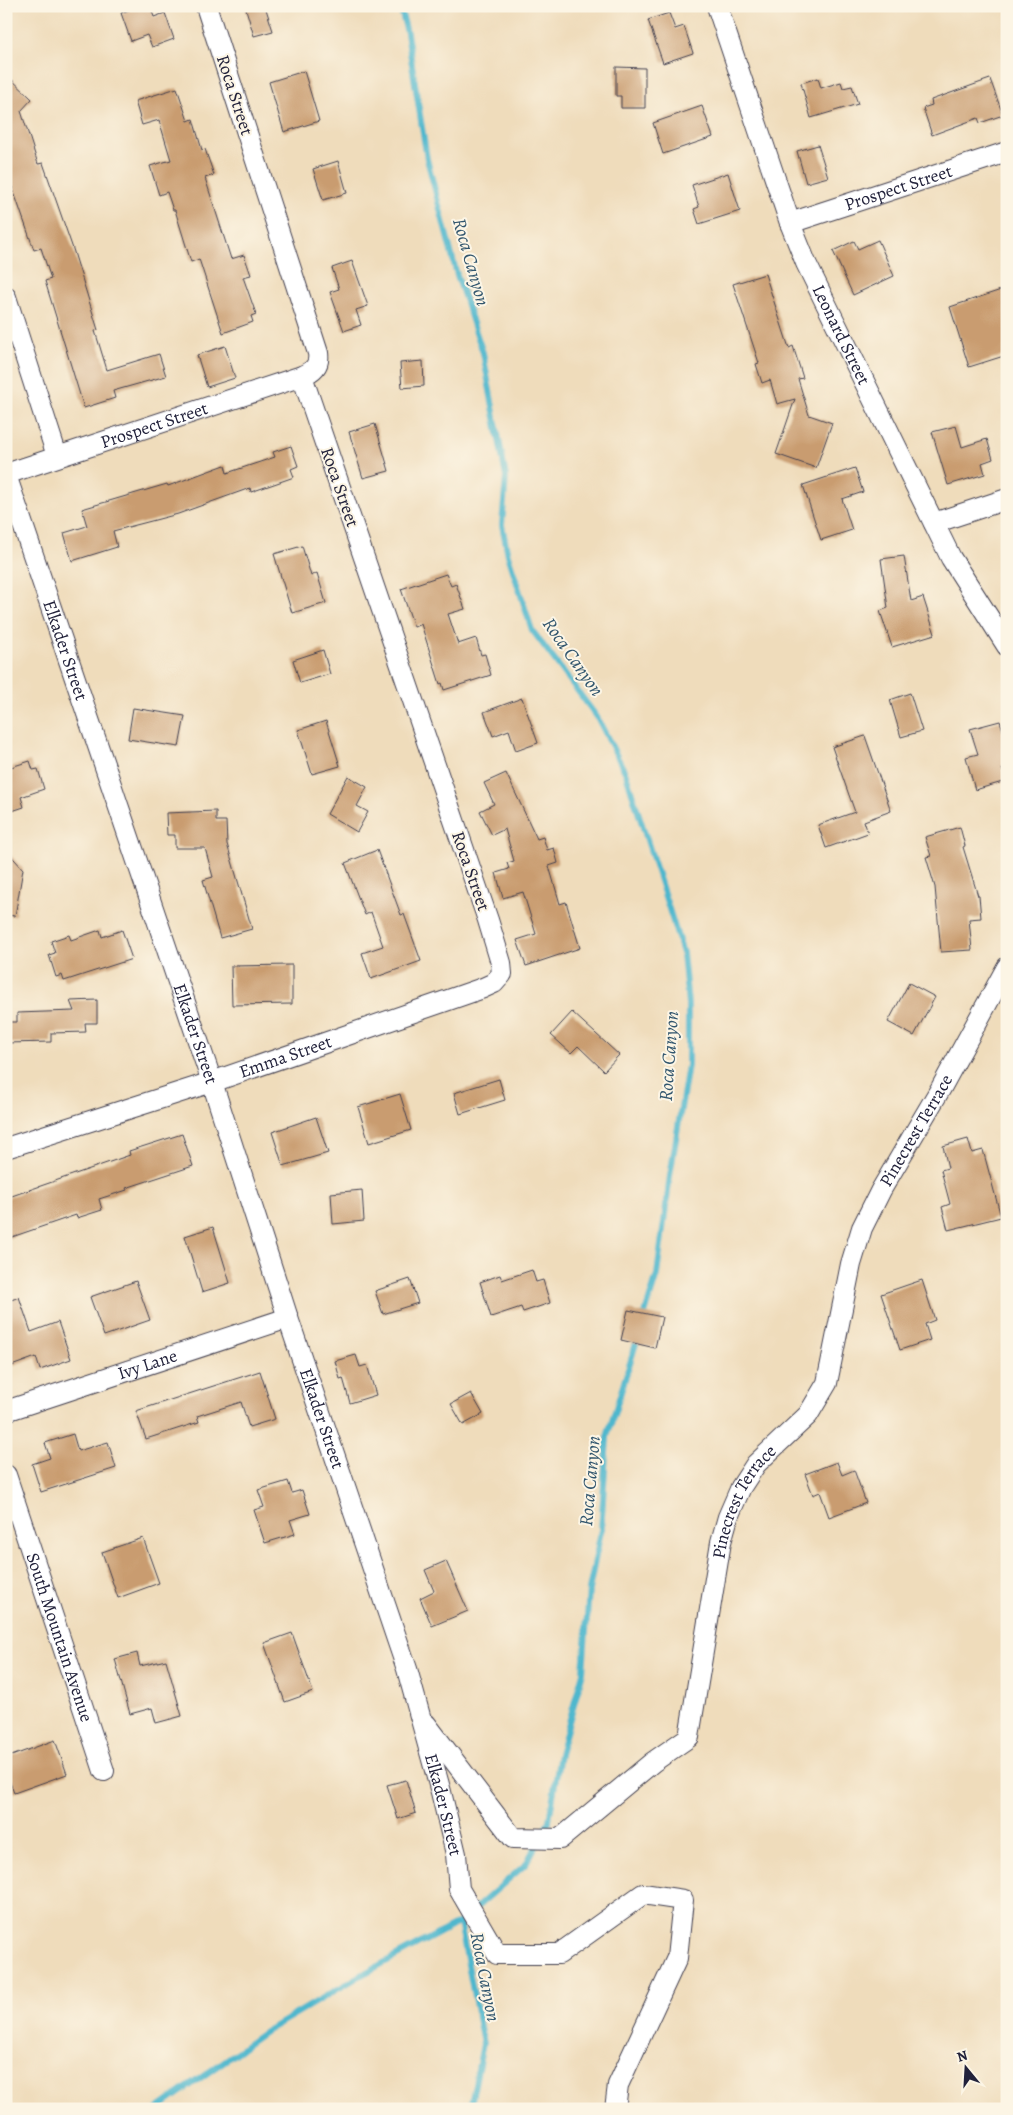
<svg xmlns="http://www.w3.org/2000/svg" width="1013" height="2115" viewBox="0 0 1013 2115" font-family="Alegreya,serif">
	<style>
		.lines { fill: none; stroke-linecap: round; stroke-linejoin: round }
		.stream { stroke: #4fb7cd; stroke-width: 6 }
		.building { fill: #c99c6f }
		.minor-casing { stroke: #413e4e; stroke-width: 22 }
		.minor { stroke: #fff; stroke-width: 20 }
		.labels { text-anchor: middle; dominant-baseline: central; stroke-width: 4; stroke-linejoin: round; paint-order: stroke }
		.street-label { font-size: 18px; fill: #22223b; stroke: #fcf5e5 }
		.water-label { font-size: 19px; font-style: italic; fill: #32566e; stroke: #fcf5e5 }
	</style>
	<rect width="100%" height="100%" fill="#fcf5e5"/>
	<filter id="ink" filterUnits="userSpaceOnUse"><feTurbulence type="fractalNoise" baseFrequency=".02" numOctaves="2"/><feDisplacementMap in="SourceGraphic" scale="10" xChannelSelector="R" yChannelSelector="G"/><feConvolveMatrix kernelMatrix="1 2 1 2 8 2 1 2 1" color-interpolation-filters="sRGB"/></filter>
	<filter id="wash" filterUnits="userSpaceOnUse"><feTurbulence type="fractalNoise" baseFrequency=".0096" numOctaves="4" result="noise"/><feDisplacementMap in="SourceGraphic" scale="20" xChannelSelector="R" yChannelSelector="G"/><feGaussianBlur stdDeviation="1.12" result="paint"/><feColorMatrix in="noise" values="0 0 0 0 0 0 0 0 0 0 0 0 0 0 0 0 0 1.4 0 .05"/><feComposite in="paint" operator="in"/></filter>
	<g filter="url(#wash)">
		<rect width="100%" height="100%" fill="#efdcbb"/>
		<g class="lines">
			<path class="stream" d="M 400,6 L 407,33 L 427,159 L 457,275 L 483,353 L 506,477 L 502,525 L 508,555 L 532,630 L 597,717 L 626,774 L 683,953 L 688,1004 L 688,1065 L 670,1176 L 657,1275 L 643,1320
				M 157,2109 L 265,2032 L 365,1973 L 460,1922
				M 470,2109 L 483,2044 L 460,1922 L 526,1864 L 549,1821 L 560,1754 L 583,1672 L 589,1590 L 601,1531 L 607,1437 L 638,1337"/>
		</g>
		<g id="blocks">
			<path class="building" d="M 139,6 L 150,6 L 154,17 L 165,13 L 174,39 L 152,47 L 147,35 L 131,41 L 121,13 Z
				M 245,6 L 265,6 L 273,31 L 254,36 Z
				M 669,13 L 675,29 L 684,26 L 693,53 L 663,63 L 648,20 Z
				M 616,67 L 645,68 L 645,108 L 621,108 L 621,96 L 616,96 Z
				M 304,71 L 319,121 L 284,132 L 269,82 Z
				M 6,74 L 32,99 L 21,111 L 38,164 L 43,163 L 73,249 L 98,330 L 95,331 L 107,370 L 159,354 L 166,376 L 113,391 L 115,398 L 84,408 L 45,281 L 51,279 L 41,248 L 34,250 L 6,169 Z
				M 818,78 L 821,88 L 841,82 L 843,88 L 852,86 L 858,104 L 811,118 L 801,83 Z
				M 990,79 L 1003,115 L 980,123 L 978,118 L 932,135 L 923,108 L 932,105 L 931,100 Z
				M 177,88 L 188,121 L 193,119 L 202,150 L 205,149 L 214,175 L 205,178 L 231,259 L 244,255 L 251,275 L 243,277 L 256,314 L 251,316 L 253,322 L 223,333 L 199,259 L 191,262 L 175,210 L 173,210 L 167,192 L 159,195 L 150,166 L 171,160 L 159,120 L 142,125 L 135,101 Z
				M 702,106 L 713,137 L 663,154 L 653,123 Z
				M 818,145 L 828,177 L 806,183 L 797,151 Z
				M 338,161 L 347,193 L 323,200 L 313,169 Z
				M 728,173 L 740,211 L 699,224 L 694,209 L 699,207 L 692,185 Z
				M 878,240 L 894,276 L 853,295 L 833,251 L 854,241 L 858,249 Z
				M 352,261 L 368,306 L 356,310 L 361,325 L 344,331 L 330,292 L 339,289 L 332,268 Z
				M 765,274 L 789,348 L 793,346 L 803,378 L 798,379 L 809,415 L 832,423 L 816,468 L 776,454 L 795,399 L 777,404 L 770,380 L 762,383 L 756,364 L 759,363 L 733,284 Z
				M 1007,288 L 1007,355 L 969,367 L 950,307 Z
				M 225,346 L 235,378 L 207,387 L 197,355 Z
				M 423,361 L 424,386 L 402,388 L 400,363 Z
				M 375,424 L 389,471 L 363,478 L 349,432 Z
				M 956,426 L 962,447 L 987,439 L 993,459 L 982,463 L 985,474 L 948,485 L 932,432 Z
				M 291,446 L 298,466 L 291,469 L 294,477 L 251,492 L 250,488 L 178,514 L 113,531 L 117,547 L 72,561 L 64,533 L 87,526 L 82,509 L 167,484 L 168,486 L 225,465 L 227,473 L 275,457 L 273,452 Z
				M 855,468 L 863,492 L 842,499 L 852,530 L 821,540 L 803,485 Z
				M 302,546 L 311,576 L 317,573 L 326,603 L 292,613 L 274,554 Z
				M 904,556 L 911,601 L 923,597 L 935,634 L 892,647 L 880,611 L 888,608 L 881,559 Z
				M 446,574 L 451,586 L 456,584 L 465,609 L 448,614 L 458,644 L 476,638 L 481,655 L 485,654 L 491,675 L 444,690 L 442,683 L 440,684 L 421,624 L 414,627 L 401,589 Z
				M 323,650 L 330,674 L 300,683 L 293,660 Z
				M 910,693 L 922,731 L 901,737 L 890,700 Z
				M 522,698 L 538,743 L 516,751 L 509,730 L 493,736 L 484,712 Z
				M 133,708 L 185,716 L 179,747 L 128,739 Z
				M 326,721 L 340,766 L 312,774 L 298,730 Z
				M 1000,721 L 1007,743 L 1007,768 L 1002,769 L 1006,781 L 975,790 L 966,757 L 978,754 L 970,729 Z
				M 865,736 L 891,811 L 864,821 L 868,833 L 826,848 L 818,825 L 855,812 L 832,747 Z
				M 30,761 L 33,770 L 38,769 L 44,789 L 21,797 L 24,807 L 6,813 L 6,763 L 10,762 L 11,767 Z
				M 506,773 L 537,839 L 543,837 L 547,850 L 554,848 L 558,863 L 549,866 L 560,904 L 566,902 L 580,948 L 526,966 L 517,940 L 536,934 L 523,892 L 503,898 L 496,873 L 509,869 L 507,863 L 514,861 L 505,829 L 492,835 L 480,811 L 494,804 L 484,783 Z
				M 348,776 L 367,787 L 357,806 L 368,812 L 357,832 L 327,814 Z
				M 216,811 L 216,821 L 226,821 L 227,844 L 252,929 L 220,938 L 203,880 L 213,877 L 205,848 L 175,848 L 175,835 L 167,835 L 166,813 Z
				M 960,827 L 965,846 L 963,847 L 978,896 L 979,896 L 981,918 L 969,919 L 972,950 L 941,952 L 935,887 L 926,857 L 931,856 L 925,837 Z
				M 6,850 L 23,869 L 15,916 L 6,915 Z
				M 377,850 L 401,915 L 404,914 L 421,961 L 371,979 L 362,953 L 383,946 L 371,912 L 365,915 L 345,863 Z
				M 100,930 L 102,937 L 122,930 L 132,959 L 64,981 L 62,975 L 56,977 L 49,955 L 55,953 L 51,941 L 69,935 L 71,940 Z
				M 292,965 L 292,1004 L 232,1005 L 231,966 Z
				M 909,983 L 935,997 L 914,1036 L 888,1022 Z
				M 97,1000 L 97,1023 L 85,1023 L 86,1032 L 51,1033 L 51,1042 L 6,1043 L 6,1022 L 17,1022 L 17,1013 L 74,1011 L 70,1001 Z
				M 572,1012 L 619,1055 L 604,1071 L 578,1046 L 571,1053 L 551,1035 Z
				M 499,1079 L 505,1100 L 460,1114 L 454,1093 Z
				M 400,1094 L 411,1130 L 369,1143 L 358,1107 Z
				M 316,1117 L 328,1153 L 283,1166 L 272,1132 Z
				M 182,1134 L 193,1166 L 126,1188 L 127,1190 L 99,1199 L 102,1210 L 77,1218 L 76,1215 L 6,1239 L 6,1198 L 130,1155 L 129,1151 Z
				M 968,1139 L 972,1153 L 983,1150 L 1001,1217 L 948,1230 L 942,1207 L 950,1204 L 941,1170 L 948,1168 L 943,1146 Z
				M 362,1190 L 364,1221 L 333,1224 L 331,1193 Z
				M 213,1227 L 230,1283 L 202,1292 L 185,1236 Z
				M 532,1270 L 536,1282 L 543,1280 L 550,1303 L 523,1312 L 521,1307 L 491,1317 L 480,1282 L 500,1275 L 502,1280 Z
				M 410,1279 L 418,1303 L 383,1314 L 375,1291 Z
				M 922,1280 L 935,1320 L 925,1324 L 930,1340 L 900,1350 L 881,1294 Z
				M 136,1281 L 150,1320 L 104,1336 L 90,1297 Z
				M 19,1297 L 31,1332 L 58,1322 L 71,1359 L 40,1370 L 36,1357 L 6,1368 L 6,1302 Z
				M 628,1310 L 662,1317 L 655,1348 L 621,1340 Z
				M 356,1355 L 360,1367 L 367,1365 L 376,1395 L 350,1403 L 343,1378 L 340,1379 L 335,1361 Z
				M 260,1371 L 275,1419 L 249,1427 L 241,1402 L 197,1416 L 199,1422 L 146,1439 L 136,1411 Z
				M 471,1393 L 483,1414 L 463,1425 L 451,1404 Z
				M 73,1434 L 78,1451 L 108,1442 L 116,1468 L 41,1492 L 32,1464 L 50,1458 L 45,1443 Z
				M 837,1462 L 842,1475 L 854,1470 L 866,1503 L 829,1517 L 820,1492 L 813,1495 L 805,1474 Z
				M 288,1481 L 292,1493 L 302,1490 L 310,1514 L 290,1520 L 295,1534 L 265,1543 L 254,1510 L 264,1507 L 258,1490 Z
				M 143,1538 L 159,1583 L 118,1598 L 102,1552 Z
				M 446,1561 L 468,1611 L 432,1626 L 420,1598 L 434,1591 L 425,1570 Z
				M 292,1633 L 313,1692 L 285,1702 L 264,1643 Z
				M 137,1653 L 140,1666 L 166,1660 L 182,1716 L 156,1723 L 152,1708 L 130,1714 L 115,1659 Z
				M 55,1740 L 67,1774 L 14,1793 L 6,1772 L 6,1758 Z
				M 406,1780 L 416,1813 L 398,1819 L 387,1785 Z"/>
		</g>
	</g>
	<g filter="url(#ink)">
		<use href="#blocks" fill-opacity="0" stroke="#413e4e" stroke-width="1"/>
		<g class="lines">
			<g class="minor-casing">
				<g id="minor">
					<path id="s1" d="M 717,6 L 790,223 L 806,263 L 951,558 L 1007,646"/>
					<path id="s2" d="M 790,223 L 1007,152"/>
					<path d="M 6,297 L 57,456"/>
					<path id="s3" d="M 6,474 L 302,376 C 313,371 320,366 318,353 L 206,6"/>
					<path id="s4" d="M 6,475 L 212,1082 L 288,1318 L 407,1669 L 441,1792 L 456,1854 L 459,1889 L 497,1954 L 559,1954 L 643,1894 L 683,1900 L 677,1958 L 618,2085 L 615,2109"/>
					<path d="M 934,523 L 1007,499"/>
					<path id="s5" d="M 6,1148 L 212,1082 L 483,988 L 494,983 L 502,974 L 501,963 L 488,920 L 302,376"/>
					<path id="s6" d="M 6,1411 L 288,1318"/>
					<path id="s7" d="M 6,1475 L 104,1771"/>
					<path id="s8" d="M 426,1724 L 513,1838 L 560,1839 L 653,1762 L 689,1737 L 721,1542 L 728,1517 L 741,1487 L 756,1464 L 808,1415 L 827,1383 L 851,1264 L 862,1228 L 881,1190 L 941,1088 L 1007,967"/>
				</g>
			</g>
			<use href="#minor" class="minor"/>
		</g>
	</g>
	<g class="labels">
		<g class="street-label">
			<text transform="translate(235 95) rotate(72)">Roca Street</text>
			<text stroke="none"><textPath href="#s2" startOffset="114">Prospect Street</textPath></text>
			<text stroke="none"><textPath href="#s1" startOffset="352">Leonard Street</textPath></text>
			<text stroke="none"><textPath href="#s3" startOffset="156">Prospect Street</textPath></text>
			<text transform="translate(340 487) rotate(71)">Roca Street</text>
			<text stroke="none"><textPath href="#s4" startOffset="185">Elkader Street</textPath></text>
			<text transform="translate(471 871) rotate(71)">Roca Street</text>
			<text stroke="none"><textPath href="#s4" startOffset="590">Elkader Street</textPath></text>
			<text stroke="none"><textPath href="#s5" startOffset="294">Emma Street</textPath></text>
			<text stroke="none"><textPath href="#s8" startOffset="1018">Pinecrest Terrace</textPath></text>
			<text stroke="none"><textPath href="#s6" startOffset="149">Ivy Lane</textPath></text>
			<text stroke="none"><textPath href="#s4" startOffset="995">Elkader Street</textPath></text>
			<text stroke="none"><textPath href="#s8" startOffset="599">Pinecrest Terrace</textPath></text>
			<text stroke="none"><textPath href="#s7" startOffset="171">South Mountain Avenue</textPath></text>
			<text stroke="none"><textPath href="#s4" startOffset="1400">Elkader Street</textPath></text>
		</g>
		<g class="water-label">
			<text transform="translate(471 262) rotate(74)">Roca Canyon</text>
			<text transform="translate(573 657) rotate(55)">Roca Canyon</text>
			<text transform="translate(669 1056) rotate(-86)">Roca Canyon</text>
			<text transform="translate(590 1481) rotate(-85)">Roca Canyon</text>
			<text transform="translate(485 1977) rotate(79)">Roca Canyon</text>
		</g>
	</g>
	<rect width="1013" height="2115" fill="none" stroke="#fcf5e5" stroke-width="25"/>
	<g transform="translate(966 2068) rotate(342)" stroke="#fcf5e5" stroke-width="4" paint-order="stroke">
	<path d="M0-4L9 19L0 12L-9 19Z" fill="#22223b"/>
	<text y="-8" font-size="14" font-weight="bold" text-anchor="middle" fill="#22223b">N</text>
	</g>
</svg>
